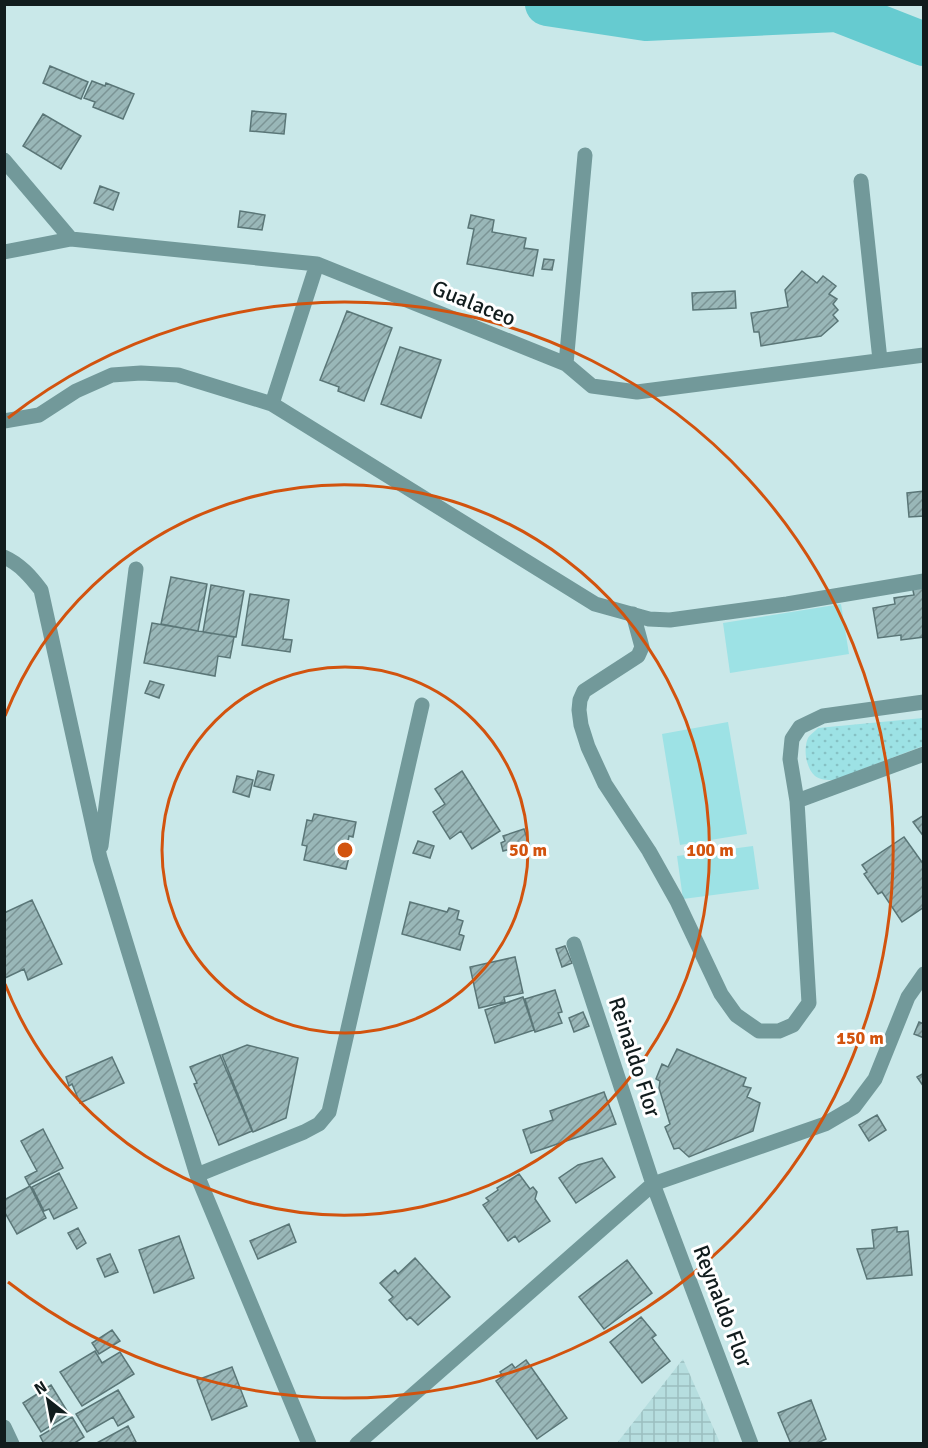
<svg xmlns="http://www.w3.org/2000/svg" width="928" height="1448" viewBox="0 0 928 1448" font-family="Signika,sans-serif">
	<style>
		.industrial { fill: url(#industrial-grid) }
		.park { fill: url(#park-dots) }
		.pitch { fill: #9de2e5 }
		.lines { fill: none; stroke-linecap: round; stroke-linejoin: round }
		.river { stroke: #66cbd0; stroke-width: 44 }
		.building { fill: url(#building-hatch); stroke: #5a7677; stroke-width: 1.5 }
		.minor { stroke: #72999a; stroke-width: 15 }
		.ring { fill: none; stroke: #d2530e; stroke-width: 3 }
		.labels { text-anchor: middle; dominant-baseline: central; stroke-width: 6; stroke-linejoin: round; paint-order: stroke }
		.street-label { font-size: 22px; fill: #111c1d; stroke: #fff }
		.centre { fill: #d2530e; stroke: #fff; stroke-width: 3 }
		.ring-label { font-size: 18px; text-anchor: middle; font-weight: bold; fill: #d2530e; stroke: #fff; stroke-width: 6; stroke-linejoin: round; paint-order: stroke }
	</style>
	<defs>
		<pattern id="industrial-grid" width="8" height="8" patternUnits="userSpaceOnUse" patternTransform="scale(1.5)"><rect width="8" height="8" fill="#b6dedf"/><path d="M0 4h8M4 0v8" fill="none" stroke="#9bbebf"/></pattern>
		<pattern id="park-dots" width="8" height="8" patternUnits="userSpaceOnUse" patternTransform="scale(1.5)"><rect width="8" height="8" fill="#9de2e5"/><path d="M2 2h.1M6 6h.1" fill="none" stroke="#86c1c4" stroke-width="1.8" stroke-linecap="round"/></pattern>
		<pattern id="building-hatch" width="6" height="6" patternUnits="userSpaceOnUse" patternTransform="scale(1.5)"><rect width="6" height="6" fill="#99b7b8"/><path d="M-1 1l2-2M0 6l6-6M5 7l2-2" fill="none" stroke="#7b9495"/></pattern>
	</defs>
	<rect width="100%" height="100%" fill="#c9e8e9"/>
	<path class="industrial" d="M 683,1359 L 720,1443 L 617,1443 Z"/>
	<path class="park" d="M 923,718 L 923,746 L 834,780 C 827,780 820,780 815,776 C 806,768 803,749 808,738 C 810,735 815,731 818,728 Z"/>
	<path class="pitch" d="M 841,604 L 849,654 L 730,673 L 723,623 Z
		M 728,722 L 747,834 L 680,845 L 662,734 Z
		M 753,846 L 759,889 L 683,899 L 677,856 Z"/>
	<g class="lines">
		<path class="river" d="M 547,4 L 646,19 L 837,10 L 924,44"/>
	</g>
	<path class="building" d="M 50,66 L 88,82 L 81,99 L 43,83 Z
		M 92,81 L 105,86 L 106,83 L 134,94 L 123,119 L 93,107 L 95,102 L 84,98 Z
		M 252,111 L 286,114 L 284,134 L 250,131 Z
		M 43,114 L 81,136 L 61,169 L 23,146 Z
		M 100,186 L 119,193 L 113,210 L 94,203 Z
		M 240,211 L 265,215 L 262,230 L 238,227 Z
		M 471,215 L 494,220 L 492,232 L 526,238 L 524,248 L 538,250 L 533,276 L 467,264 L 474,229 L 468,228 Z
		M 544,259 L 554,260 L 552,270 L 542,269 Z
		M 802,271 L 817,283 L 823,276 L 836,286 L 829,294 L 837,299 L 833,304 L 838,310 L 833,315 L 838,321 L 821,336 L 761,346 L 759,332 L 754,332 L 751,313 L 788,307 L 785,290 Z
		M 735,291 L 736,308 L 693,310 L 692,293 Z
		M 347,311 L 392,328 L 364,401 L 338,391 L 339,387 L 320,380 Z
		M 400,347 L 441,360 L 421,418 L 381,404 Z
		M 924,491 L 924,516 L 909,517 L 907,493 Z
		M 171,577 L 207,584 L 198,631 L 161,624 Z
		M 211,585 L 244,591 L 236,637 L 203,632 Z
		M 924,585 L 924,637 L 901,640 L 901,635 L 878,638 L 873,608 L 895,604 L 894,598 L 914,595 L 912,586 Z
		M 250,594 L 289,600 L 283,639 L 292,640 L 290,652 L 242,645 Z
		M 152,623 L 234,637 L 230,658 L 218,656 L 215,676 L 144,663 Z
		M 150,681 L 164,685 L 159,698 L 145,693 Z
		M 258,771 L 274,775 L 270,790 L 254,786 Z
		M 462,771 L 500,831 L 472,849 L 461,831 L 450,839 L 433,812 L 445,804 L 435,789 Z
		M 237,776 L 253,780 L 249,797 L 233,792 Z
		M 314,814 L 356,822 L 353,837 L 349,836 L 346,852 L 350,853 L 346,869 L 304,860 L 307,846 L 302,845 L 307,820 L 312,821 Z
		M 924,815 L 924,837 L 913,822 Z
		M 524,829 L 529,844 L 503,851 L 501,843 L 505,841 L 503,836 Z
		M 904,837 L 924,865 L 924,907 L 902,922 L 882,892 L 878,894 L 864,874 L 867,872 L 862,865 Z
		M 418,841 L 434,846 L 430,858 L 413,853 Z
		M 32,900 L 62,964 L 28,980 L 24,969 L 5,978 L 4,913 Z
		M 410,902 L 447,912 L 449,908 L 459,911 L 457,919 L 463,921 L 459,934 L 464,936 L 460,950 L 402,934 Z
		M 565,946 L 572,963 L 562,967 L 556,949 Z
		M 515,957 L 523,993 L 504,997 L 505,1002 L 479,1008 L 470,967 Z
		M 555,990 L 562,1012 L 558,1013 L 562,1023 L 535,1032 L 525,999 Z
		M 523,997 L 534,1030 L 495,1043 L 485,1010 Z
		M 583,1012 L 589,1026 L 574,1032 L 569,1018 Z
		M 919,1022 L 924,1024 L 924,1038 L 914,1034 Z
		M 247,1045 L 298,1058 L 286,1118 L 253,1132 L 222,1055 Z
		M 677,1049 L 746,1078 L 743,1086 L 751,1088 L 747,1097 L 760,1103 L 753,1131 L 689,1157 L 679,1148 L 674,1149 L 665,1127 L 670,1124 L 659,1088 L 660,1081 L 656,1079 L 662,1064 L 668,1067 Z
		M 220,1055 L 252,1131 L 219,1145 L 194,1084 L 197,1083 L 190,1067 Z
		M 112,1057 L 124,1083 L 80,1103 L 72,1084 L 69,1086 L 66,1077 Z
		M 924,1073 L 924,1087 L 917,1077 Z
		M 604,1092 L 616,1124 L 531,1153 L 523,1130 L 553,1120 L 550,1111 Z
		M 877,1115 L 886,1130 L 869,1141 L 859,1125 Z
		M 43,1129 L 63,1168 L 29,1185 L 25,1177 L 37,1171 L 21,1141 Z
		M 602,1158 L 615,1177 L 576,1203 L 559,1178 L 578,1165 Z
		M 59,1173 L 77,1208 L 54,1219 L 49,1209 L 44,1211 L 32,1187 Z
		M 519,1174 L 530,1189 L 533,1187 L 537,1192 L 535,1199 L 550,1221 L 519,1242 L 515,1236 L 508,1241 L 483,1205 L 489,1201 L 486,1198 L 498,1190 L 497,1188 Z
		M 30,1186 L 46,1218 L 17,1234 L 4,1211 L 4,1200 Z
		M 289,1224 L 296,1242 L 258,1259 L 250,1241 Z
		M 897,1227 L 897,1232 L 908,1231 L 912,1275 L 867,1279 L 857,1249 L 874,1248 L 872,1230 Z
		M 78,1228 L 86,1243 L 77,1249 L 68,1233 Z
		M 179,1236 L 194,1278 L 154,1293 L 139,1250 Z
		M 110,1254 L 118,1272 L 105,1277 L 97,1259 Z
		M 415,1258 L 450,1297 L 418,1325 L 410,1317 L 407,1320 L 389,1300 L 393,1297 L 380,1283 L 395,1270 L 398,1274 Z
		M 627,1260 L 652,1293 L 604,1329 L 579,1297 Z
		M 641,1317 L 656,1335 L 652,1338 L 670,1361 L 642,1383 L 610,1342 Z
		M 112,1330 L 120,1341 L 99,1354 L 92,1343 Z
		M 95,1351 L 102,1363 L 120,1352 L 134,1374 L 82,1406 L 60,1372 Z
		M 526,1360 L 567,1418 L 537,1439 L 496,1381 L 503,1376 L 500,1372 L 512,1364 L 515,1368 Z
		M 232,1367 L 247,1406 L 212,1420 L 197,1380 Z
		M 51,1385 L 69,1414 L 41,1432 L 23,1403 Z
		M 118,1390 L 134,1417 L 118,1426 L 113,1417 L 87,1432 L 76,1414 Z
		M 811,1400 L 826,1439 L 815,1444 L 791,1444 L 778,1413 Z
		M 72,1417 L 84,1437 L 73,1444 L 44,1444 L 40,1436 Z
		M 128,1426 L 137,1444 L 95,1444 Z"/>
	<g class="lines">
		<path class="minor" d="M 4,160 L 71,239
			M 861,181 L 880,360
			M 4,252 L 71,239 L 317,264 L 566,364 L 592,386 L 637,392 L 924,355
			M 566,364 L 585,155
			M 272,404 L 317,264
			M 4,421 L 39,415 L 76,391 L 112,375 L 141,373 L 178,375 L 272,404 L 595,604 L 649,619 L 670,620 L 787,604 L 924,581
			M 4,557 C 20,564 31,577 41,590 L 100,858 L 197,1175 L 309,1444
			M 633,614 L 642,647 L 638,656 L 584,691 L 580,700 L 579,710 L 581,725 L 588,747 L 605,784 L 649,851 L 677,901 L 721,994 L 736,1015 L 759,1031 L 779,1031 L 793,1025 L 809,1003 L 797,801 L 790,759 L 792,739 L 800,727 L 823,716 L 924,702
			M 797,801 L 924,754
			M 101,846 L 136,569
			M 574,944 L 653,1184 L 751,1444
			M 197,1175 L 304,1132 L 319,1124 L 329,1112 L 422,705
			M 4,1427 L 12,1444
			M 357,1444 L 653,1184 L 825,1124 L 854,1107 L 875,1079 L 908,997 L 924,974"/>
	</g>
	<g class="ring">
		<circle cx="345" cy="850" r="183"/>
		<path d="M5 716A365 365 0 1 1 5 984"/>
		<path d="M8 418A548 548 0 1 1 8 1282"/>
	</g>
	<g class="labels">
		<g class="street-label">
			<text transform="translate(474 303) rotate(22)">Gualaceo</text>
			<text transform="translate(635 1057) rotate(72)">Reinaldo Flor</text>
			<text transform="translate(723 1306) rotate(69)">Reynaldo Flor</text>
		</g>
	</g>
	<circle cx="345" cy="850" r="9" class="centre"/>
	<g class="ring-label">
		<text x="528" y="856">50 m</text>
		<text x="710" y="856">100 m</text>
		<text x="860" y="1044">150 m</text>
	</g>
	<rect width="928" height="1448" fill="none" stroke="#111c1d" stroke-width="12"/>
	<g transform="translate(48 1400) rotate(329)" stroke="#ffffff" stroke-width="4.5" paint-order="stroke">
	<path d="M0-4.5L10 22L0 15L-10 22Z" fill="#111c1d"/>
	<text y="-9" font-size="16" font-weight="bold" text-anchor="middle" fill="#111c1d">N</text>
	</g>
</svg>
